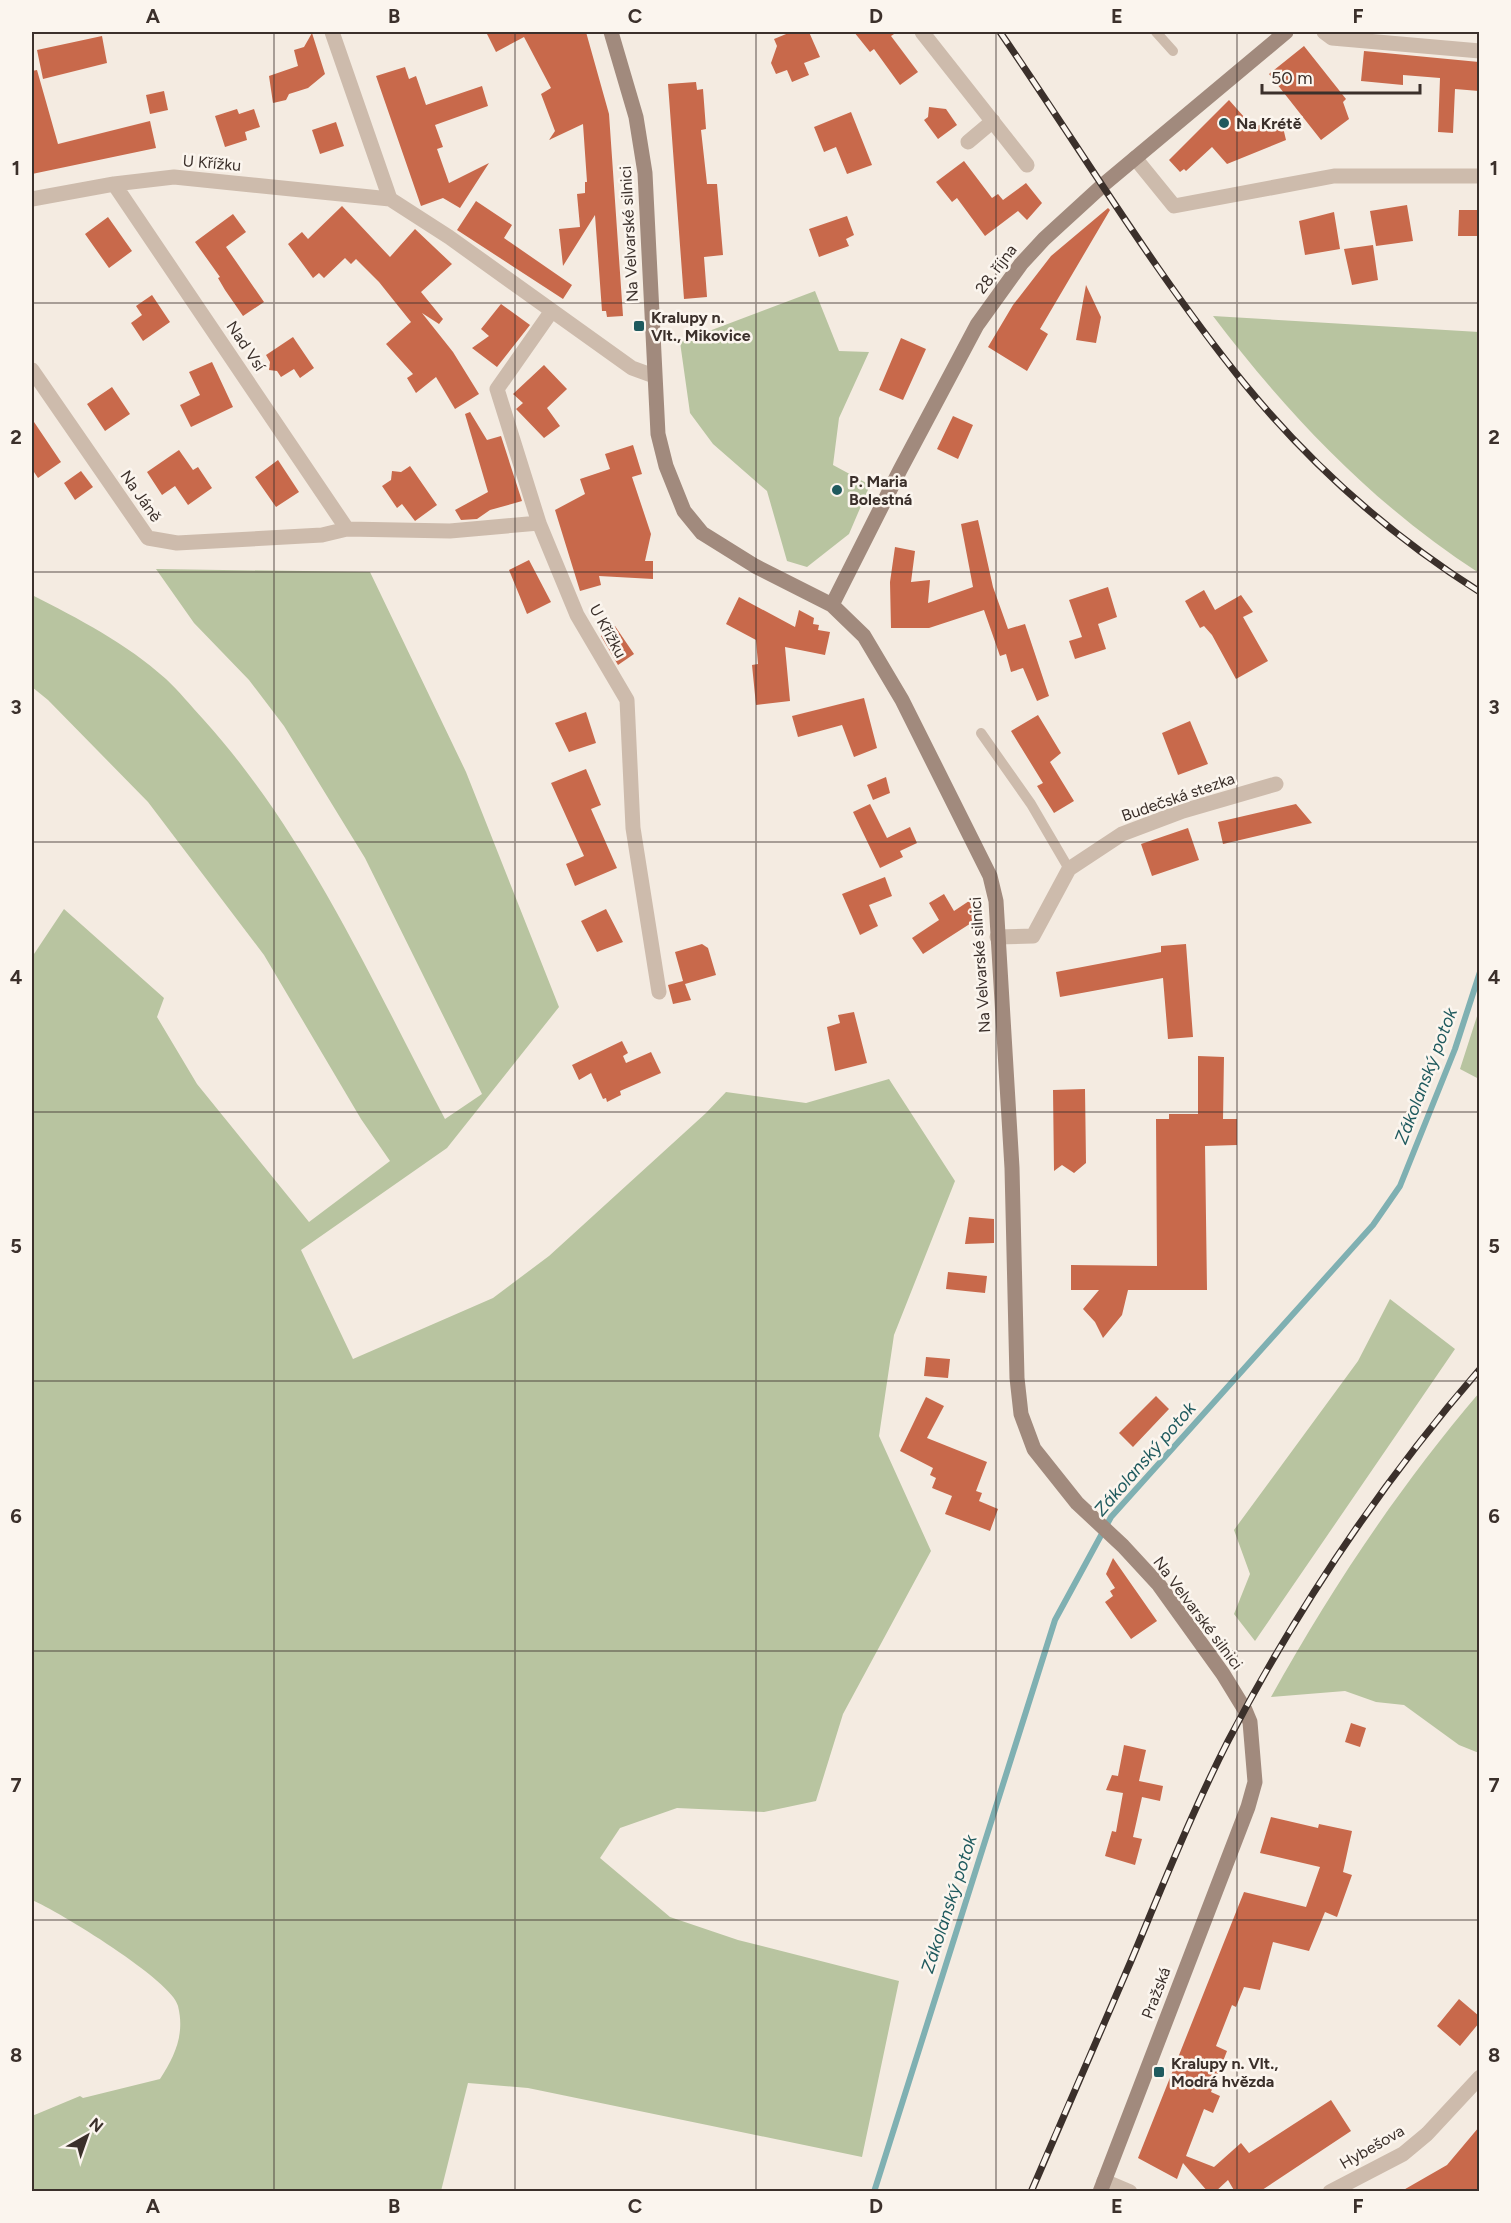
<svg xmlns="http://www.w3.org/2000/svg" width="1511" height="2223" viewBox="0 0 1511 2223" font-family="Figtree,sans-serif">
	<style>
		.green { fill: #b8c4a0 }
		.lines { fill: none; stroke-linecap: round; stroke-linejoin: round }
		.stream { stroke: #7fb0b2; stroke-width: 6 }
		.building { fill: #c8694b }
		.service { stroke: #cdbbac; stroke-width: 10 }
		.minor { stroke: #cdbbac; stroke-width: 15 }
		.tertiary { stroke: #cdbbac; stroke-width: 15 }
		.secondary { stroke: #a18a7d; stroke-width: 15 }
		.rail-casing { stroke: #3b302b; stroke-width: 7 }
		.rail { stroke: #fbf5ee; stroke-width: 4.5; stroke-dasharray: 14; stroke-linecap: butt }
		.grid { fill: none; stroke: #3b302b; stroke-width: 1.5; stroke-opacity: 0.55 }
		.poi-dot { fill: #1f5a5e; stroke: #fbf5ee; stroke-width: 2 }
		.labels { text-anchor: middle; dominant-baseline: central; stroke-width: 5; stroke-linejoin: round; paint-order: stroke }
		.poi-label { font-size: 16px; font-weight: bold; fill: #3b302b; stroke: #fbf5ee; text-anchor: start }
		.street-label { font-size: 16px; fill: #3b302b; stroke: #fbf5ee }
		.water-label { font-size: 18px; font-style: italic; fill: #1f5a5e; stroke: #fbf5ee }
		.neatline { fill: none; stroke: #3b302b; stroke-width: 2 }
		.grid-label { font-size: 20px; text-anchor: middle; font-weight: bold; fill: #3b302b }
	</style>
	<rect width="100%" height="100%" fill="#f4ebe1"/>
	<path class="green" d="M 815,291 L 839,351 L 869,352 L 839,418 L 833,465 L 870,485 L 849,534 L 807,567 L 787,561 L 767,491 L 713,444 L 690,413 L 680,342 Z
		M 1213,316 L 1479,332 L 1479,573 C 1374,505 1289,416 1213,316 Z
		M 156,569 L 370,572 L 466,772 L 559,1007 L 447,1148 L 301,1250 L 353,1359 L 493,1298 L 549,1256 L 706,1113 L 726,1092 L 806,1103 L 889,1079 L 955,1181 L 894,1335 L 879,1436 L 931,1551 L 843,1714 L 816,1801 L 764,1812 L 677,1808 L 620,1828 L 600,1858 L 670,1917 L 738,1940 L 899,1981 L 862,2157 L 528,2088 L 468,2083 L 441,2191 L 32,2191 L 32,2116 L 80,2096 L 83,2098 L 160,2079 C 175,2056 185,2034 178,2006 C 173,1981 58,1911 32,1900 L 32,957 L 64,909 L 164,998 L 157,1017 L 197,1084 L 309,1222 L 390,1161 L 361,1119 L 264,955 L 148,802 L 48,700 L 32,687 L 32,595 C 79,619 126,643 166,679 C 179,691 191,706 203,719 C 308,835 372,982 445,1119 L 482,1094 L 365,858 L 284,726 L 249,680 L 194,623 Z
		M 1479,1010 L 1479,1079 L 1460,1069 Z
		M 1390,1299 L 1455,1349 L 1255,1641 L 1234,1614 L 1250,1574 L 1234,1530 L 1358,1361 Z
		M 1479,1393 L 1479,1753 L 1459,1745 L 1404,1705 L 1376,1702 L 1345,1691 L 1271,1697 C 1331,1589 1399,1487 1479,1393 Z"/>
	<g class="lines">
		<path class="stream" d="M 874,2192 L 1055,1620 L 1111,1517 L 1373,1225 L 1400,1186 L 1455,1049 L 1480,972"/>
	</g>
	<path class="building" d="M 486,32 L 586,32 L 609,114 L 623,316 L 607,317 L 606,311 L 602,311 L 595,215 L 563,266 L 559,229 L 580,227 L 577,194 L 585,193 L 585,182 L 587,182 L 583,124 L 549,140 L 555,131 L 541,94 L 551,88 L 524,37 L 496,52 Z
		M 791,32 L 809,32 L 820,57 L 804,63 L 809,75 L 792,82 L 787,70 L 776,74 L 771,63 L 777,46 L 774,39 Z
		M 854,32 L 897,32 L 891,36 L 918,72 L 900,85 L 874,49 L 870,52 Z
		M 312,33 L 325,74 L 308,88 L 289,94 L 286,100 L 273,103 L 269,76 L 298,66 L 294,50 L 304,47 Z
		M 102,36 L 107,63 L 43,79 L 37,50 Z
		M 1304,46 L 1346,99 L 1343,102 L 1349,119 L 1321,140 L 1269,74 Z
		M 1364,51 L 1479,62 L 1479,91 L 1455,89 L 1453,133 L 1438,132 L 1440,78 L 1403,75 L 1403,85 L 1361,81 Z
		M 405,67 L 409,79 L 416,76 L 426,105 L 482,86 L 488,106 L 435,125 L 443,147 L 437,149 L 449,183 L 489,163 L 460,208 L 443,198 L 421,206 L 376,76 Z
		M 37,70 L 58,144 L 150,121 L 156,148 L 32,174 L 32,71 Z
		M 696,82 L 697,90 L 703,89 L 706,129 L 701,130 L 707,184 L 717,184 L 723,255 L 704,257 L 707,297 L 684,299 L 668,84 Z
		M 164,91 L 168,110 L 150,114 L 146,95 Z
		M 1229,100 L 1253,127 L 1281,119 L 1286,140 L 1227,164 L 1212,147 L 1186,171 L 1184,169 L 1180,172 L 1169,160 Z
		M 929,107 L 946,109 L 957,125 L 938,139 L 924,120 L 928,117 Z
		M 237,109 L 239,114 L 254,109 L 260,127 L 245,132 L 247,140 L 225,147 L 215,116 Z
		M 851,112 L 872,165 L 847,174 L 836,147 L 824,152 L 814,127 Z
		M 336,122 L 344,146 L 320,154 L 312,130 Z
		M 964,161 L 992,198 L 998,194 L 1003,200 L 1026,183 L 1042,203 L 1027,220 L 1018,211 L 985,236 L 957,198 L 952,202 L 936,182 Z
		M 476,201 L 512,225 L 504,238 L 572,285 L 563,299 L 457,230 Z
		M 1407,205 L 1413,241 L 1376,246 L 1370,211 Z
		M 342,206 L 390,257 L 415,229 L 452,264 L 421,292 L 443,319 L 439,324 L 422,313 L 453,352 L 479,394 L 455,409 L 436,377 L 416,393 L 407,378 L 413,374 L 386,344 L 411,322 L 379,282 L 356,259 L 351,264 L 345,258 L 324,278 L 319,273 L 313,278 L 288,244 L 302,232 L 308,239 Z
		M 1108,208 L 1110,210 L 1040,329 L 1048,334 L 1027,371 L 988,347 L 1013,305 L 1051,256 Z
		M 1459,210 L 1479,210 L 1479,236 L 1458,236 Z
		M 1334,212 L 1340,249 L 1305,255 L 1299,221 Z
		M 233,214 L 246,232 L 226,247 L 264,302 L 243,316 L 225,290 L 218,278 L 220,277 L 195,242 Z
		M 847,216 L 854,235 L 846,239 L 849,246 L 819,257 L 809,229 Z
		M 108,217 L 132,251 L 109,268 L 85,234 Z
		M 1373,245 L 1378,280 L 1352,285 L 1344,249 Z
		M 1086,285 L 1101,317 L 1096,343 L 1076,340 Z
		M 152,295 L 170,322 L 143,341 L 131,323 L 142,315 L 136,306 Z
		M 501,304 L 530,325 L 497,367 L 472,348 L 489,336 L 481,329 Z
		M 293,337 L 314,368 L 300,378 L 294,369 L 281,377 L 277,371 L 269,370 L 270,362 L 266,355 Z
		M 901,338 L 926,349 L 903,400 L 879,390 Z
		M 212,362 L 233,407 L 191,427 L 180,405 L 200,395 L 189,372 Z
		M 544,365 L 567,389 L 547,408 L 560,426 L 544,438 L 516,409 L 523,403 L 513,394 Z
		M 112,387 L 130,414 L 105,431 L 87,404 Z
		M 470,412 L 487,440 L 501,436 L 522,501 L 490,510 L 477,519 L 461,520 L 455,510 L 488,492 L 465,414 Z
		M 953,416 L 973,425 L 958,459 L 937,449 Z
		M 32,419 L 61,462 L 38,478 L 32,469 Z
		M 633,445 L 642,474 L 632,477 L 651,534 L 645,561 L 653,561 L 653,579 L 599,576 L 601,585 L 580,591 L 555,510 L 585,494 L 580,479 L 610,469 L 605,454 Z
		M 179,450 L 193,470 L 198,467 L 212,488 L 188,505 L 175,486 L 162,495 L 147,472 Z
		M 278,460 L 299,492 L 276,507 L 255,477 Z
		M 410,466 L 437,505 L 415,521 L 402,504 L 397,508 L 382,486 L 391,480 L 392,471 L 401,472 Z
		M 81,471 L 93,487 L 75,500 L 64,483 Z
		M 978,520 L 993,587 L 1008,629 L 1025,624 L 1049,696 L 1037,701 L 1023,668 L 1011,672 L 1006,654 L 1000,656 L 984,610 L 929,628 L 891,628 L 890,582 L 895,547 L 915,551 L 911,582 L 930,580 L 928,603 L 973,587 L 961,524 Z
		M 529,560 L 551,602 L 527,614 L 509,570 Z
		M 1108,587 L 1117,617 L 1098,624 L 1106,649 L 1075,659 L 1069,641 L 1082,637 L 1069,600 Z
		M 1204,590 L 1215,610 L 1241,595 L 1253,612 L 1243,617 L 1268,661 L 1236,679 L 1212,635 L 1204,626 L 1200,628 L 1185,601 Z
		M 739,597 L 795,627 L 799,610 L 814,618 L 813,624 L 819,625 L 818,630 L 830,632 L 825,655 L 785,647 L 790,701 L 756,705 L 752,665 L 758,664 L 756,640 L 726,624 Z
		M 615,626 L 634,654 L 618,665 L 601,636 Z
		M 864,698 L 877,748 L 854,757 L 842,725 L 798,737 L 792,716 Z
		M 586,712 L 596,743 L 569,752 L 555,723 Z
		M 1038,715 L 1061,753 L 1050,762 L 1074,801 L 1054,813 L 1037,786 L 1043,783 L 1011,731 Z
		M 1190,721 L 1208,764 L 1178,775 L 1162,733 Z
		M 586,769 L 601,805 L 591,809 L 617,868 L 575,886 L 566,864 L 584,856 L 551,783 Z
		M 886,777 L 890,793 L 873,800 L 867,785 Z
		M 870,804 L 887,838 L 910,827 L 917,843 L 900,851 L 903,857 L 880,868 L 853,812 Z
		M 1296,804 L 1312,823 L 1223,844 L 1218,822 Z
		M 1188,828 L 1199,860 L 1152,876 L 1141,844 Z
		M 885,877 L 892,896 L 869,905 L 878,926 L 860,935 L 842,894 Z
		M 944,894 L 954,911 L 969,901 L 979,918 L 923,954 L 912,938 L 939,920 L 929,903 Z
		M 606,909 L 623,942 L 597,952 L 581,921 Z
		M 702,944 L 708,948 L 716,975 L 685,984 L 691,1000 L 673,1004 L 668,985 L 683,981 L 675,952 Z
		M 1186,944 L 1193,1037 L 1168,1039 L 1163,978 L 1060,997 L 1056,972 L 1161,952 L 1161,946 Z
		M 854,1012 L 867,1063 L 835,1071 L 827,1027 L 840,1023 L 838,1015 Z
		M 622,1041 L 628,1053 L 623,1056 L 626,1063 L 651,1052 L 661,1073 L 620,1091 L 621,1095 L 607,1102 L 606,1098 L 603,1099 L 591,1073 L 579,1080 L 572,1065 Z
		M 1198,1056 L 1224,1057 L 1223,1119 L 1237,1119 L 1237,1145 L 1205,1146 L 1207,1290 L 1128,1290 L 1122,1315 L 1103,1338 L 1095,1322 L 1083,1309 L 1099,1290 L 1071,1290 L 1071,1265 L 1157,1266 L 1156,1119 L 1169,1119 L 1169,1114 L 1198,1114 Z
		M 1085,1089 L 1086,1163 L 1074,1173 L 1062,1165 L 1054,1171 L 1053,1090 Z
		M 969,1217 L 994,1219 L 994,1243 L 965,1244 Z
		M 948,1272 L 987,1276 L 985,1293 L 946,1289 Z
		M 926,1357 L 950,1359 L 948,1378 L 924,1376 Z
		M 1156,1396 L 1169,1409 L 1133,1447 L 1119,1433 Z
		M 926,1397 L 944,1406 L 927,1438 L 987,1462 L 976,1491 L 982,1493 L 979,1501 L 998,1509 L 990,1531 L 945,1514 L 952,1496 L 932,1488 L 936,1478 L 930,1475 L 933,1468 L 900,1451 Z
		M 1113,1558 L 1157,1621 L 1131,1639 L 1105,1602 L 1113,1596 L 1110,1591 L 1115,1588 L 1106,1574 Z
		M 1351,1723 L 1366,1728 L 1360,1747 L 1345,1742 Z
		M 1124,1745 L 1146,1750 L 1139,1781 L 1163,1786 L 1160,1801 L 1142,1797 L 1133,1837 L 1142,1839 L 1135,1865 L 1105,1856 L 1112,1831 L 1116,1832 L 1123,1793 L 1106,1790 L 1112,1775 L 1118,1776 Z
		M 1271,1817 L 1318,1828 L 1319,1824 L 1352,1831 L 1343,1872 L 1352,1875 L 1337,1917 L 1325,1912 L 1309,1951 L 1273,1942 L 1260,1990 L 1244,1987 L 1236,2007 L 1232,2005 L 1216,2046 L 1227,2051 L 1211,2092 L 1220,2096 L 1213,2113 L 1204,2109 L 1186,2156 L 1214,2167 L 1241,2143 L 1249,2153 L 1331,2100 L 1351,2131 L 1259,2192 L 1235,2192 L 1228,2180 L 1215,2192 L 1208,2192 L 1183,2163 L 1177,2179 L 1138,2158 L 1244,1892 L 1306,1907 L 1320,1867 L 1260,1853 Z
		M 1459,1999 L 1479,2016 L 1479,2023 L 1460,2046 L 1437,2026 Z
		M 1479,2127 L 1479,2192 L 1400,2192 L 1447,2165 Z"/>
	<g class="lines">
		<path class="service" d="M 1156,32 L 1173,51
			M 981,733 L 1031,804 L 1069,869"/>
		<path class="minor" d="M 332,32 L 390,199
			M 922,32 L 1027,165
			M 1324,32 L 1332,38 L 1480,51
			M 968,142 L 993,121
			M 1135,158 L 1174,206 L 1334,176 L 1480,176
			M 114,184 L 347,529
			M 32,199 L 114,184 L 174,177 L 390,199 L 449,237 L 632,368 L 654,376
			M 551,312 L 497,389 L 539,523 L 577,615 L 627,700 L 633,828 L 659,992
			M 32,370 L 148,538 L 177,543 L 322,535 L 347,529 L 450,531 L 539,523
			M 997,937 L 1033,936 L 1069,869 L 1122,834 L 1183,811 L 1276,784"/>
		<path class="tertiary" d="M 1104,2181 L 1130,2192
			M 1330,2192 L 1403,2154 L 1427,2134 L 1480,2077"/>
		<path class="secondary" d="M 611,32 L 636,117 L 645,173 L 658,434 L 666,466 L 684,511 L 702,533 L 755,566 L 832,605 L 864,636 L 902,700 L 990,876 L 996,901 L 1012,1168 L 1017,1378 L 1021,1414 L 1034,1449 L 1077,1503 L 1123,1546 L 1159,1585 L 1223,1674 L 1245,1710 L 1250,1722 L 1255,1782 L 1248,1807 L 1100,2192
			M 832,605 L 900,470 L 977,325 L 1021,264 L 1044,239 L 1103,185 L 1286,32"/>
		<g class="rail-casing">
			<path id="rail" d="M 1000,32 C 1080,148 1154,272 1243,382 C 1310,464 1391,536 1480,592
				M 1031,2192 C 1064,2114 1098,2038 1131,1961 C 1162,1887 1192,1812 1228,1741 C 1298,1607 1381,1483 1480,1369"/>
		</g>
		<use href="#rail" class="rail"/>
	</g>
	<path class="grid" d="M 274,32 L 274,2192M 515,32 L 515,2192M 756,32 L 756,2192M 996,32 L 996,2192M 1237,32 L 1237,2192M 32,303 L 1480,303M 32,572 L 1480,572M 32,842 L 1480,842M 32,1112 L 1480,1112M 32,1381 L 1480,1381M 32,1651 L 1480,1651M 32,1920 L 1480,1920"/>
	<g class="poi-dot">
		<circle cx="1224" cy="123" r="6"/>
		<rect x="633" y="320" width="12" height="12" rx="3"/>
		<circle cx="837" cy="490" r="6"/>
		<rect x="1153" y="2066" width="12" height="12" rx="3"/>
	</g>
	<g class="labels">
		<g class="poi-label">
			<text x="1236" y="123">Na Krétě</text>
			<text x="651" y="317">Kralupy n.<tspan x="651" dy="18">Vlt., Mikovice</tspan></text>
			<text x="849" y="481">P. Maria<tspan x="849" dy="18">Bolestná</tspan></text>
			<text x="1171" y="2063">Kralupy n. Vlt.,<tspan x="1171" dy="18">Modrá hvězda</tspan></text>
		</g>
		<g class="street-label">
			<text transform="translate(212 163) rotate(5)">U Křížku</text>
			<text transform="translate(629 234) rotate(-93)">Na Velvarské silnici</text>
			<text transform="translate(996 269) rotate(-53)">28. října</text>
			<text transform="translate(246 346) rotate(56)">Nad Vsí</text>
			<text transform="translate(141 496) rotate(55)">Na Jáně</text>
			<text transform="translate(608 631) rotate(61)">U Křížku</text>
			<text transform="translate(1178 797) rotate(-19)">Budečská stezka</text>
			<text transform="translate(980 965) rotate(-94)">Na Velvarské silnici</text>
			<text transform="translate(1198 1613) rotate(53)">Na Velvarské silnici</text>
			<text transform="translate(1156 1993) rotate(-69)">Pražská</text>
			<text transform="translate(1372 2147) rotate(-30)">Hybešova</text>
		</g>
		<g class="water-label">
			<text transform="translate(1426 1076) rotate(-69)">Zákolanský potok</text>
			<text transform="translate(1145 1459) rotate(-49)">Zákolanský potok</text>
			<text transform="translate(949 1904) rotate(-72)">Zákolanský potok</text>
		</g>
	</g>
	<rect width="1511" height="2223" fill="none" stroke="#fbf5ee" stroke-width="66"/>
	<g transform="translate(87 2136) rotate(40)" stroke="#fbf5ee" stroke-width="4.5" paint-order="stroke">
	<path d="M0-4.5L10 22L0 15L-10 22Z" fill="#3b302b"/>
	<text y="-9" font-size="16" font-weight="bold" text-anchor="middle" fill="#3b302b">N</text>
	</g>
	<path d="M1262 84v9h158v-9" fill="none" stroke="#3b302b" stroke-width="3"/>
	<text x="1271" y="84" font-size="18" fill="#3b302b" stroke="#fbf5ee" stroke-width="4.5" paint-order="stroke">50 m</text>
	<rect x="33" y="33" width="1445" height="2157" class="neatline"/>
	<g class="grid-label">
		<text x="153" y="23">A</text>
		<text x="394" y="23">B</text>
		<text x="635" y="23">C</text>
		<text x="876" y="23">D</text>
		<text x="1117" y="23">E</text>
		<text x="1358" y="23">F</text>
		<text x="16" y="175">1</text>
		<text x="1494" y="175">1</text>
		<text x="16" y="444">2</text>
		<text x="1494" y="444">2</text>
		<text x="16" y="714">3</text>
		<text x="1494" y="714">3</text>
		<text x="16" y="984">4</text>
		<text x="1494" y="984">4</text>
		<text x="16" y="1253">5</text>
		<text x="1494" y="1253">5</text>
		<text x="16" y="1523">6</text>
		<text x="1494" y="1523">6</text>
		<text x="16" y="1792">7</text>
		<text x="1494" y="1792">7</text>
		<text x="16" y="2062">8</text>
		<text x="1494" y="2062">8</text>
		<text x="153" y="2213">A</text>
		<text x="394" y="2213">B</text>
		<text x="635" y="2213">C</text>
		<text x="876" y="2213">D</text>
		<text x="1117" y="2213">E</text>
		<text x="1358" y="2213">F</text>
	</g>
</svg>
